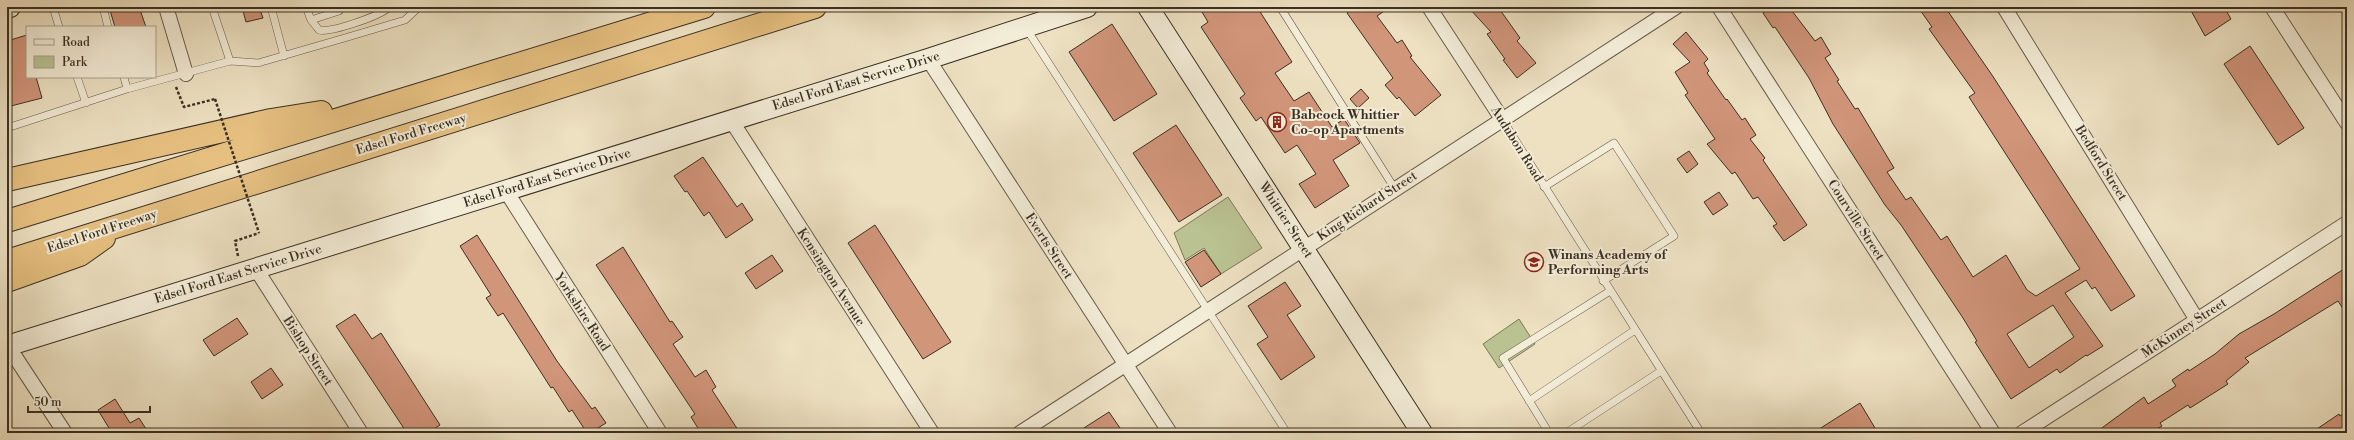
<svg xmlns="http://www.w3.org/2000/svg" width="2354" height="440" viewBox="0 0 2354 440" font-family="'Libre Bodoni',serif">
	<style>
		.green { fill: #bac292; stroke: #7a795a }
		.building { fill: #d1957a; stroke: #3b3023; fill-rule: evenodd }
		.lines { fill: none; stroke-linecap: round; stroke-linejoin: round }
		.lane-casing { stroke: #685c4b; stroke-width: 8 }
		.street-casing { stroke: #685c4b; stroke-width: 16 }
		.secondary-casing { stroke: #3b3023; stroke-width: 22 }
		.highway-casing { stroke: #3b3023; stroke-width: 24 }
		.path { stroke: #3b3023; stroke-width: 2.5; stroke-dasharray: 3 2; stroke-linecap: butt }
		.lane { stroke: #f3ecd7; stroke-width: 7 }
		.street { stroke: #f3ecd7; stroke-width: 14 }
		.secondary { stroke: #f3ecd7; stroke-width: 20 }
		.highway { stroke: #e6c081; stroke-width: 22 }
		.path-bridge { stroke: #3b3023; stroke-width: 2.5; stroke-dasharray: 3 2; stroke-linecap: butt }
		.labels { text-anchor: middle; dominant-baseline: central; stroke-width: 4; stroke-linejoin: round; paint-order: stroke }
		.street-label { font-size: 13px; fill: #3b3023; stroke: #f3ecd7 }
		.poi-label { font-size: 13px; font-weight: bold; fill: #3b3023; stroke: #f3ecd7; text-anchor: start }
	</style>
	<rect width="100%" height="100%" fill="#ede1c2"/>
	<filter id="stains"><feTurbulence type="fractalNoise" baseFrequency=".005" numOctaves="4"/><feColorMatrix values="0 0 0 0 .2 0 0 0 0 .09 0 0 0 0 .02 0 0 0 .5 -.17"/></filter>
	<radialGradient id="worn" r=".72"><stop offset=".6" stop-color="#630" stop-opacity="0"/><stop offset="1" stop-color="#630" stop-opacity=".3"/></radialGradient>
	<path class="green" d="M 1228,197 L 1262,248 L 1221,274 L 1204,248 L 1185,260 L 1174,233 Z
		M 1519,319 L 1535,344 L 1499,368 L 1483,344 Z"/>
	<path class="building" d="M 109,7 L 139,7 L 146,27 L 115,27 Z
		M 242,7 L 259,7 L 263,18 L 246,22 Z
		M 1199,7 L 1257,7 L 1292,62 L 1275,73 L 1294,101 L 1309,92 L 1332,127 L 1344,119 L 1360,143 L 1333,160 L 1349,186 L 1315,208 L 1299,184 L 1316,174 L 1297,145 L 1285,153 L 1261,117 L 1256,121 L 1240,98 L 1245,94 L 1201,27 L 1208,22 Z
		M 1356,7 L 1390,7 L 1377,16 L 1397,43 L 1402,40 L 1412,56 L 1410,57 L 1441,95 L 1415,116 L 1399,97 L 1397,99 L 1385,85 L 1393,78 L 1347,13 Z
		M 1468,7 L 1498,7 L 1520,38 L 1517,41 L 1536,63 L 1517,78 L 1503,60 L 1505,59 L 1487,34 L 1491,32 Z
		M 1772,7 L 1789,7 L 1815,41 L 1821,37 L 1831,54 L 1825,58 L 1839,80 L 1837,81 L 1855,109 L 1858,108 L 1894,168 L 1887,172 L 1906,200 L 1911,197 L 1941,240 L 1947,236 L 1973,277 L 2006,255 L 2027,290 L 2036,296 L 2080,269 L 1969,97 L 1975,93 L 1929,29 L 1932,27 L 1918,7 L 1945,7 L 1992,75 L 2135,296 L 2111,311 L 2095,287 L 2092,289 L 2086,280 L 2065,293 L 2103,346 L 2087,356 L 2086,355 L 2060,373 L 2057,369 L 2011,399 L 1975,342 L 1977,341 L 1963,318 L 1901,225 L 1885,205 L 1833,124 L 1809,78 L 1775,27 L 1773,28 L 1763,13 ZM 2053,305 L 2074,337 L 2029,368 L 2007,334 Z
		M 2189,7 L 2224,7 L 2231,19 L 2205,36 Z
		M 1112,24 L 1157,94 L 1114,121 L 1069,52 Z
		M 1686,32 L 1708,59 L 1704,63 L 1709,71 L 1707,73 L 1726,100 L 1727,99 L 1742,120 L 1745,118 L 1756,135 L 1750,139 L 1765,158 L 1763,160 L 1807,225 L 1784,241 L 1773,226 L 1777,224 L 1758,197 L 1753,199 L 1735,172 L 1732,174 L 1707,144 L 1715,139 L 1685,95 L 1688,93 L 1675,72 L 1690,62 L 1673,44 Z
		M 27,35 L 27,77 L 36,77 L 42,98 L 7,107 L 7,41 Z
		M 2250,46 L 2304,128 L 2278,145 L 2224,64 Z
		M 1361,89 L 1369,98 L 1358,108 L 1350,99 Z
		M 1176,125 L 1222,195 L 1179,222 L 1133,153 Z
		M 1689,151 L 1698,164 L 1687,173 L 1677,159 Z
		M 703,157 L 737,207 L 742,203 L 753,220 L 726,238 L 709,212 L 704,216 L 687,191 L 685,192 L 674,176 Z
		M 1719,192 L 1728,205 L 1713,215 L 1704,202 Z
		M 875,225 L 951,342 L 923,359 L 848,243 Z
		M 477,235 L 557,361 L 592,409 L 595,407 L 606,423 L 590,433 L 587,433 L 572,410 L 569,412 L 553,387 L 551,388 L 503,313 L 498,316 L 486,298 L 491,295 L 460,246 Z
		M 623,247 L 670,322 L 672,321 L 683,337 L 673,344 L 695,377 L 706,370 L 716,387 L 712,390 L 740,433 L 701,433 L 691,417 L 695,414 L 596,265 Z
		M 1204,250 L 1221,274 L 1201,287 L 1185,262 Z
		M 772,255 L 783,271 L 756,289 L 745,273 Z
		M 2347,267 L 2347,315 L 2338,301 L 2245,358 L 2249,362 L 2226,381 L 2228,384 L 2190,408 L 2188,405 L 2160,423 L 2162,426 L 2150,433 L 2095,433 L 2144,397 L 2148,404 L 2176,386 L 2172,380 L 2188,369 L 2189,371 L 2215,354 L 2239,334 L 2274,314 Z
		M 1285,282 L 1301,306 L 1287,315 L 1315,357 L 1281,380 L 1257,344 L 1268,337 L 1248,306 Z
		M 355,314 L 372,339 L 381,333 L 440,425 L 428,433 L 407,433 L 336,326 Z
		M 237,318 L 248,334 L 214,356 L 203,340 Z
		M 271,368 L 283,385 L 262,399 L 251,382 Z
		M 115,399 L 130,423 L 139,418 L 146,429 L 139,433 L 112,433 L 98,410 Z
		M 1860,403 L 1878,433 L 1813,433 Z
		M 2347,411 L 2347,433 L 2311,433 L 2339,414 L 2340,416 Z
		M 1109,412 L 1120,428 L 1112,433 L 1076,433 Z"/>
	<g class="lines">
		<g class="lane-casing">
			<path id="lane" d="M 53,7 L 59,27
				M 103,7 L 108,27
				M 212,7 L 230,61
				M 271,7 L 284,56
				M 306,7 L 311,20 L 339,11 L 338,7
				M 1280,7 L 1395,189
				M 311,20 L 319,30 C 330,33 381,16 389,7
				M 1026,28 L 1287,433
				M 77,77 L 86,103
				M 124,77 L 127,89
				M 1502,119 L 1701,433
				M 7,128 L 127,89 L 230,61 L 258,63 L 348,37 L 405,20 L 419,7
				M 1544,187 L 1614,143 L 1674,236 L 1603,281
				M 1529,401 L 1635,330
				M 1549,433 L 1503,358 L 1610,291
				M 1566,433 L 1661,371"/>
		</g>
		<g class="street-casing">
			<path id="street" d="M 166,7 L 186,74
				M 1429,7 L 1502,119
				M 1719,7 L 1993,433
				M 2004,7 L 2197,320
				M 2272,7 L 2347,123
				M 928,59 L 1170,433
				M 731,120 L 932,433
				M 506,191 L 660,433
				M 256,269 L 361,433
				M 8,346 L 65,433
				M 1020,433 L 1676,7
				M 2022,433 L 2347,223"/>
		</g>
		<g class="secondary-casing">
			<path id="secondary" d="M 1148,7 L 1422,433
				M 7,8 L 10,7
				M 7,346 L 928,59 L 1087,7"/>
		</g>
		<g class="highway-casing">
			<path id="highway" d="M 7,180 L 271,120 L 321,112
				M 7,221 L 704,7
				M 7,261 L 815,7
				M 7,281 L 80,255 L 104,238"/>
		</g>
		<path class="path" d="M 176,87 L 184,107 L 215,99
			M 238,256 L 235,241 L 259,233"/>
		<use href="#lane" class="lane"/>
		<use href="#street" class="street"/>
		<use href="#secondary" class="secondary"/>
		<use href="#highway" class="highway"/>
		<path class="path-bridge" d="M 215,99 L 259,233"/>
	</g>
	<defs>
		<g id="building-ring" transform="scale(1)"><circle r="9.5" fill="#f3ecd7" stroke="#8f2418" stroke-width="1.5"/><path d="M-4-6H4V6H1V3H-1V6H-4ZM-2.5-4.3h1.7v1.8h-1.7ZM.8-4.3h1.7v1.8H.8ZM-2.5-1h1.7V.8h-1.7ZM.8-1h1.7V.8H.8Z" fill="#8f2418"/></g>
		<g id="school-ring" transform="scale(1)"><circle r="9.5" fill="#f3ecd7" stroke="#8f2418" stroke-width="1.5"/><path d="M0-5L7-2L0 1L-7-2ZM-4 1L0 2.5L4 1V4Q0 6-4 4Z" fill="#8f2418"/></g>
	</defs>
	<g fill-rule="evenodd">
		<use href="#building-ring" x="1277" y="122"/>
		<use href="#school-ring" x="1534" y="262"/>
	</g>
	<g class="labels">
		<g class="street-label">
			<text transform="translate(856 81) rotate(-17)">Edsel Ford East Service Drive</text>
			<text transform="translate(411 134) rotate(-17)">Edsel Ford Freeway</text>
			<text transform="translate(1517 144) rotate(58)">Audubon Road</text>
			<text transform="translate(2101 163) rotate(58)">Bedford Street</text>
			<text transform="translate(547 178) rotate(-17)">Edsel Ford East Service Drive</text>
			<text transform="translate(1367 206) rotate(-33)">King Richard Street</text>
			<text transform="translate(1286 220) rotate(57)">Whittier Street</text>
			<text transform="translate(1856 220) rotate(57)">Courville Street</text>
			<text transform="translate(102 231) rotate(-18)">Edsel Ford Freeway</text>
			<text transform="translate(1049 246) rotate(57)">Everts Street</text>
			<text transform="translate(238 274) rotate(-17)">Edsel Ford East Service Drive</text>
			<text transform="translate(831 277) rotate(57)">Kensington Avenue</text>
			<text transform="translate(582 312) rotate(57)">Yorkshire Road</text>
			<text transform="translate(2184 328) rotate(-33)">McKinney Street</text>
			<text transform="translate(308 351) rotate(57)">Bishop Street</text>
		</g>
		<g class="poi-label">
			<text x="1291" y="115">Babcock Whittier<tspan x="1291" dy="15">Co-op Apartments</tspan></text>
			<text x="1548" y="255">Winans Academy of<tspan x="1548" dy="15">Performing Arts</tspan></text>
		</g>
	</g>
	<rect width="2354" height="440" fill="none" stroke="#ede1c2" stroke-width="24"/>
	<rect x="8" y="8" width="2338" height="424" fill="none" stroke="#3b3023" stroke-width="2"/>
	<rect x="12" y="12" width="2330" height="416" fill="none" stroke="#3b3023"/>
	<rect x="26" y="26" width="130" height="52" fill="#f3ecd7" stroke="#a9a18f"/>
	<rect x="34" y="39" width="20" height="6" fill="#f3ecd7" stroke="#a9a18f"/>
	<text x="62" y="46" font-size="12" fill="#3b3023">Road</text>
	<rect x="34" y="56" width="20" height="12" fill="#bac292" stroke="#a9a18f"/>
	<text x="62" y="66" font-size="12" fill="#3b3023">Park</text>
	<path d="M28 406v6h122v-6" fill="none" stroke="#3b3023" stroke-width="2"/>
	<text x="34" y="406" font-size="12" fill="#3b3023" stroke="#f3ecd7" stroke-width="3" paint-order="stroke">50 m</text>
	<rect width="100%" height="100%" filter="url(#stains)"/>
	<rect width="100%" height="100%" fill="url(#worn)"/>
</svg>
